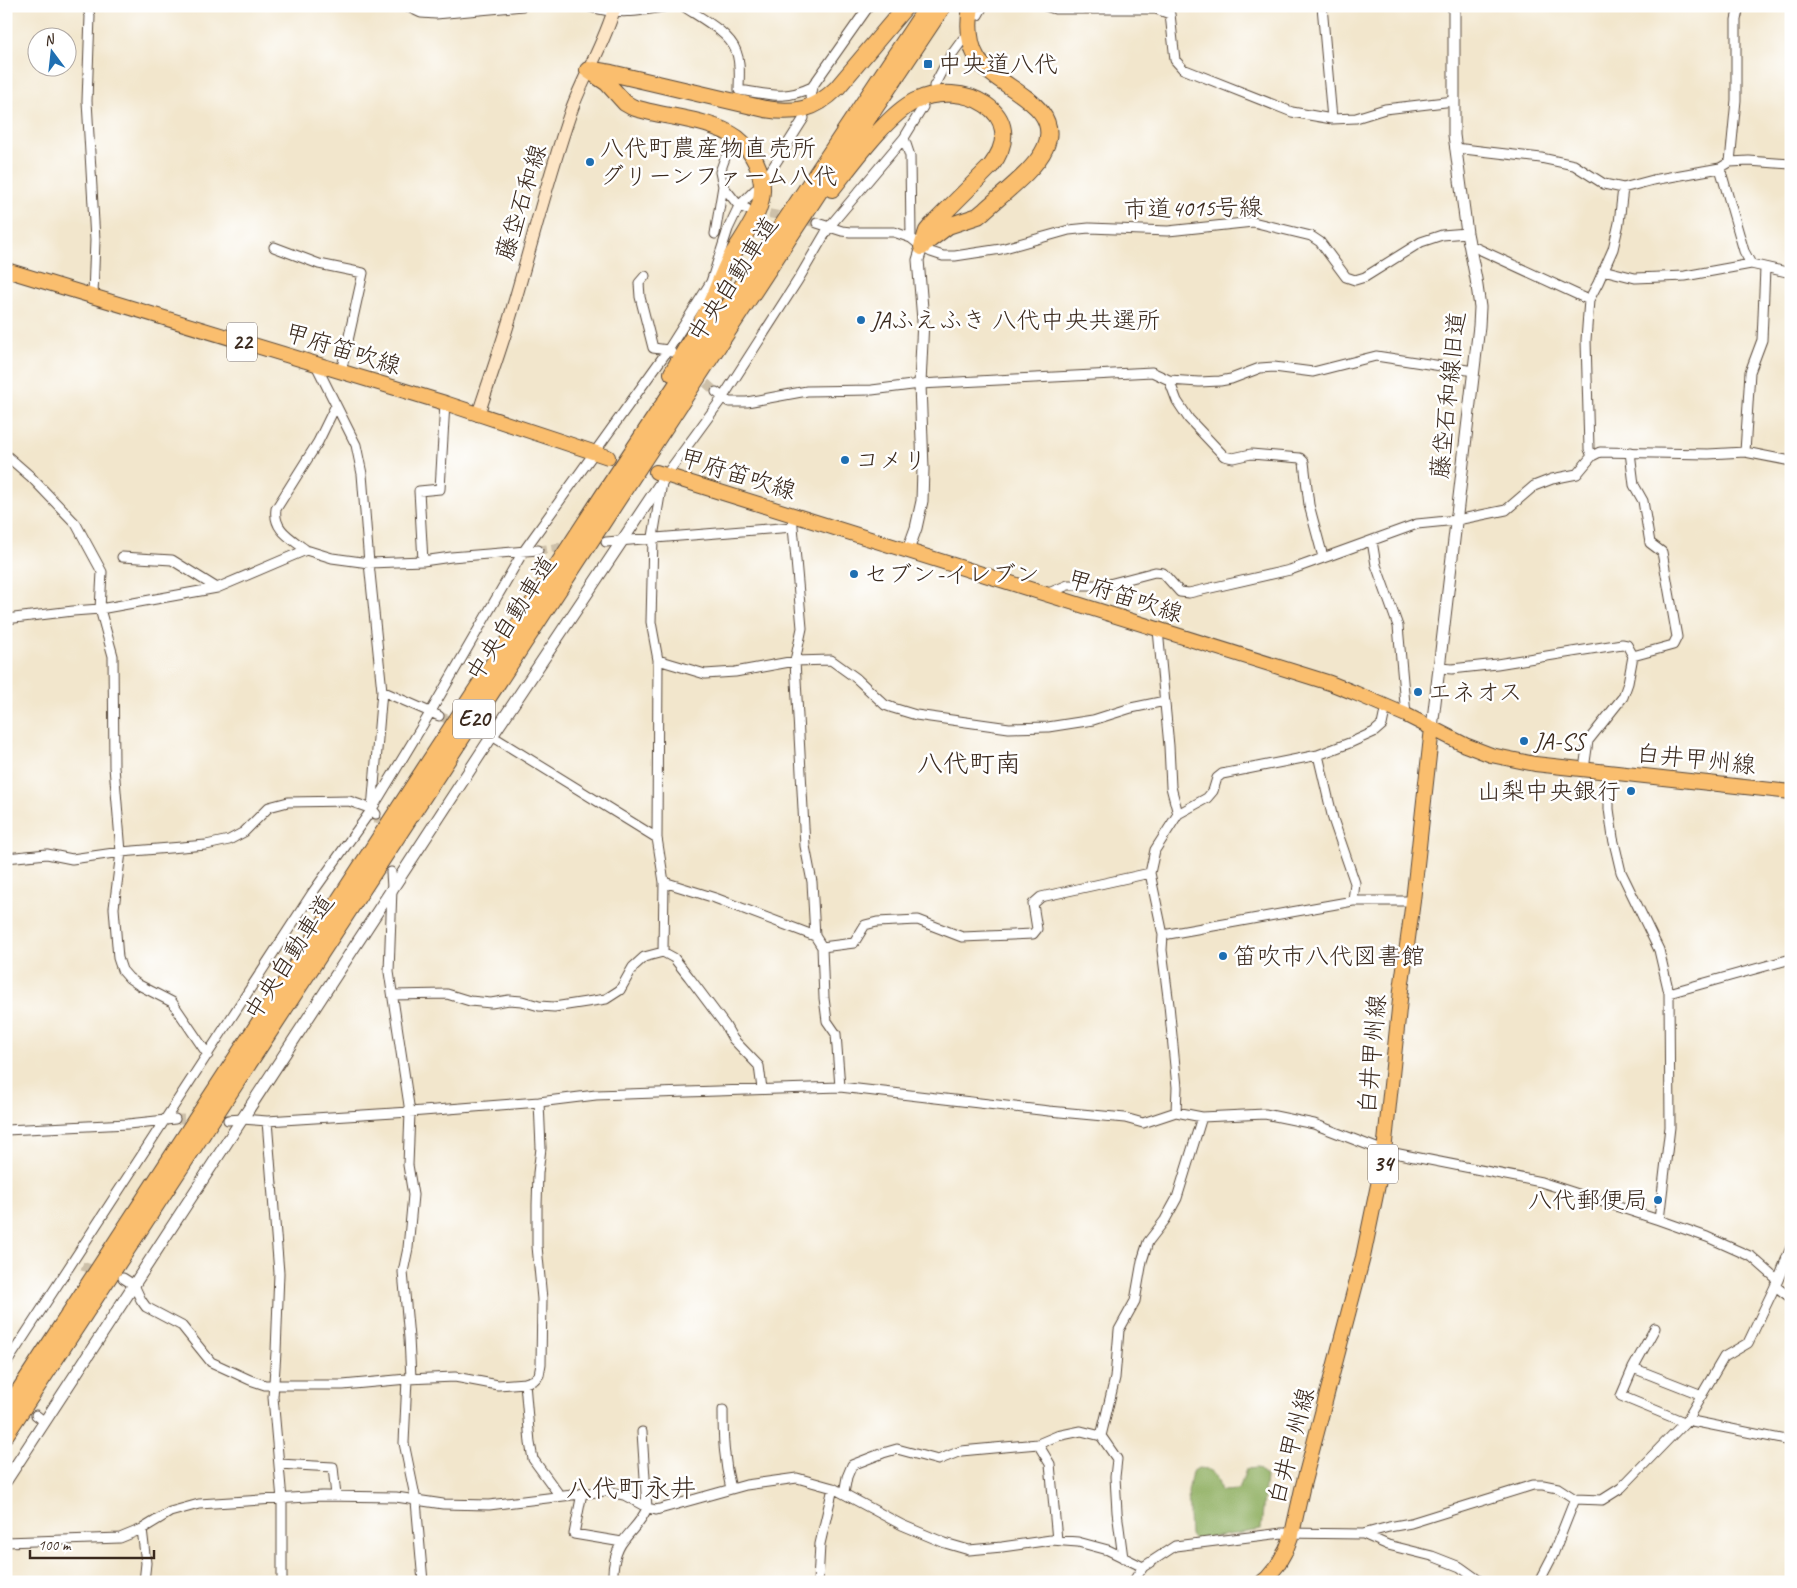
<svg xmlns="http://www.w3.org/2000/svg" width="1797" height="1588" viewBox="0 0 1797 1588" font-family="Caveat,'Klee One',sans-serif">
	<style>
		.forest { fill: #91b063; stroke: #666d40 }
		.lines { fill: none; stroke-linecap: round; stroke-linejoin: round }
		.minor-tunnel { stroke: #cdc0a9; stroke-width: 9; stroke-dasharray: 9 4.5; stroke-linecap: butt }
		.minor-casing { stroke: #564638; stroke-width: 11 }
		.tertiary-casing { stroke: #564638; stroke-width: 13 }
		.secondary-casing { stroke: #564638; stroke-width: 14 }
		.primary-casing { stroke: #564638; stroke-width: 16 }
		.motorway-casing { stroke: #564638; stroke-width: 18 }
		.minor { stroke: #fff; stroke-width: 9 }
		.tertiary { stroke: #fff; stroke-width: 11 }
		.secondary { stroke: #fde5c5; stroke-width: 12 }
		.primary { stroke: #fabe6e; stroke-width: 14 }
		.motorway { stroke: #fabe6e; stroke-width: 16 }
		.poi-dot { fill: #1f6fb2; stroke: #fff; stroke-width: 2 }
		.labels { text-anchor: middle; dominant-baseline: central; stroke-width: 5; stroke-linejoin: round; paint-order: stroke }
		.shield { fill: #fff; stroke: #766a62; stroke-width: 1 }
		.shield-label { font-size: 22px; font-weight: bold; fill: #3b2a1e }
		.poi-label { font-size: 24px; fill: #3b2a1e; stroke: #fff; text-anchor: start }
		.street-label { font-size: 24px; fill: #3b2a1e; stroke: #fff }
		.quarter-label { font-size: 26px; fill: #3b2a1e; stroke: #fff }
	</style>
	<rect width="100%" height="100%" fill="#fff"/>
	<filter id="ink" filterUnits="userSpaceOnUse"><feTurbulence type="fractalNoise" baseFrequency=".02" numOctaves="2"/><feDisplacementMap in="SourceGraphic" scale="10" xChannelSelector="R" yChannelSelector="G"/><feConvolveMatrix kernelMatrix="1 2 1 2 8 2 1 2 1" color-interpolation-filters="sRGB"/></filter>
	<filter id="wash" filterUnits="userSpaceOnUse"><feTurbulence type="fractalNoise" baseFrequency=".0096" numOctaves="4" result="noise"/><feDisplacementMap in="SourceGraphic" scale="20" xChannelSelector="R" yChannelSelector="G"/><feGaussianBlur stdDeviation="1.12" result="paint"/><feColorMatrix in="noise" values="0 0 0 0 0 0 0 0 0 0 0 0 0 0 0 0 0 1.4 0 .05"/><feComposite in="paint" operator="in"/></filter>
	<g filter="url(#wash)">
		<rect width="100%" height="100%" fill="#f2e6cc"/>
		<path class="forest" d="M 1198,1468 C 1216,1469 1216,1475 1221,1491 L 1239,1490 L 1246,1469 L 1258,1468 L 1266,1476 L 1261,1530 L 1196,1540 L 1190,1536 L 1188,1491 L 1192,1472 Z"/>
	</g>
	<g filter="url(#ink)">
		<g class="lines">
			<path class="minor-tunnel" d="M 756,211 L 817,223
				M 696,374 L 716,392
				M 538,550 L 571,546
				M 439,716 L 484,733
				M 376,814 L 381,836
				M 175,1119 L 197,1119
				M 82,1266 L 101,1272"/>
			<g class="minor-casing">
				<path id="minor" d="M 87,6 L 90,16 L 87,101 L 95,240 L 93,295
					M 406,6 L 421,13 L 436,14 L 523,6
					M 586,6 C 618,15 636,12 668,6
					M 683,6 C 699,17 729,32 736,51 C 741,63 739,77 739,90 C 769,94 783,101 812,87
					M 1045,6 L 1055,9 L 1156,9 L 1170,14 L 1175,60 L 1183,69 L 1292,112 L 1332,119 L 1356,118 L 1385,109 L 1454,101
					M 1322,6 L 1332,119
					M 978,15 L 983,6
					M 934,86 L 947,61 L 963,39
					M 810,97 L 812,87 L 869,6
					M 904,138 L 910,156 L 911,238
					M 1455,148 L 1541,158 L 1574,165 L 1604,184 L 1623,188 L 1653,180 L 1720,168 L 1730,162 L 1749,161 L 1791,164
					M 1730,162 L 1736,100 L 1736,20 L 1739,6
					M 1720,168 L 1744,251 L 1751,264
					M 768,175 L 804,118
					M 723,186 L 739,206 L 747,209
					M 817,223 L 842,231 L 850,232 L 894,232 L 911,238 L 922,247 L 931,252 L 943,256 L 955,256 L 1001,249 L 1069,230 L 1089,228 L 1168,231 L 1253,222 L 1311,236 L 1320,242 L 1346,277 L 1355,280 L 1365,277 L 1421,242 L 1442,235 L 1467,233
					M 715,234 L 723,186 L 720,172 L 725,158
					M 1470,245 L 1589,300
					M 274,247 L 319,264 L 363,273 L 341,372
					M 1603,270 L 1635,278 L 1661,277 L 1685,276 L 1751,264 L 1791,273
					M 645,276 L 639,283 L 640,297 L 653,348 L 668,350 L 671,352
					M 316,365 L 356,445 L 362,474 L 369,563 L 382,691 L 372,809 L 376,814
					M 1169,380 L 1199,382 L 1220,381 L 1231,379 L 1260,368 L 1274,367 L 1313,372 L 1376,356 L 1474,371
					M 716,392 L 729,402 L 747,402 L 807,391 L 872,390 L 920,384 L 1152,372 L 1169,380 L 1177,401 L 1189,419 L 1224,456 L 1233,458 L 1251,454 L 1300,458 L 1304,462 L 1309,505 L 1323,557
					M 1630,452 L 1634,485 L 1643,501 L 1650,543 L 1662,552 L 1677,637 L 1673,645 L 1633,656
					M 1745,452 L 1750,372 L 1762,340 L 1765,268
					M 6,455 L 30,476 L 76,524 L 102,572 L 100,609 L 113,656 L 114,767 L 121,852 L 114,908 L 118,958 L 122,970 L 129,978 L 139,985 L 172,1002 L 208,1055
					M 1592,456 L 1589,449 L 1586,340 L 1589,300 L 1598,283 L 1613,249 L 1619,223 L 1623,188
					M 666,475 L 723,397 L 798,280 L 829,227 L 904,138 L 923,107
					M 662,483 L 653,537 L 651,622 L 658,660 L 657,838 L 664,882 L 715,898 L 815,936
					M 792,515 L 802,628 L 795,661 L 805,846 L 812,882 L 815,936 L 822,947 L 824,998 L 827,1021 L 836,1034 L 840,1087
					M 1372,541 L 1376,565 L 1398,626 L 1406,715
					M 606,542 L 793,527
					M 306,550 C 291,538 273,530 276,509 L 318,442 L 336,405
					M 122,557 L 172,560 L 217,588
					M 423,561 L 419,491 L 440,489 L 445,403
					M 1046,594 L 1068,585 L 1105,585 L 1155,572 L 1163,573 L 1180,592 L 1189,593 L 1290,570 L 1417,524 L 1457,520 L 1506,510 L 1534,486 L 1552,479 L 1577,474 L 1592,456 L 1600,452 L 1708,454 L 1745,452 L 1791,461
					M 6,619 L 73,611 L 100,609 L 217,588 L 306,550 L 332,558 L 369,563 L 423,561 L 451,557 L 538,550
					M 1158,630 L 1169,746 L 1171,787 L 1178,814
					M 658,660 L 705,674 L 735,672 L 795,661 L 831,660 L 856,678 L 885,705 L 893,708 L 916,715 L 1009,728 L 1048,727 L 1093,720 L 1131,708 L 1165,701
					M 1440,668 L 1452,669 L 1497,664 L 1622,644 L 1627,645 L 1633,656 L 1628,683 L 1623,697 L 1588,741 L 1584,769
					M 382,691 L 439,716
					M 484,733 L 492,736 L 657,838
					M 1318,755 L 1333,819 L 1355,883 L 1353,901
					M 1609,772 L 1609,809 L 1613,838 L 1621,872 L 1659,950 L 1669,993 L 1670,1127 L 1659,1220
					M 6,858 L 47,854 L 72,859 L 121,852 L 206,845 L 229,840 L 244,832 L 269,807 L 288,802 L 349,801 L 372,809
					M 391,872 L 392,888 L 389,972 L 410,1112 L 408,1165 L 413,1195 L 408,1248 L 403,1272 L 409,1338 L 411,1378
					M 1163,935 L 1353,901 L 1413,901
					M 822,947 L 854,943 L 865,925 L 877,922 L 918,920 L 962,937 L 1033,934 L 1037,929 L 1033,904 L 1041,897 L 1150,873
					M 663,952 L 664,882
					M 1669,993 L 1791,959
					M 393,995 L 447,994 L 470,1001 L 491,1003 L 509,1000 L 522,1001 L 539,1006 L 554,1007 L 606,999 L 620,990 L 633,967 L 644,957 L 663,952 L 674,958 L 689,977 L 725,1025 L 733,1039 L 759,1066 L 762,1089
					M 1176,1112 L 1177,1087 L 1169,1005 L 1162,950 L 1163,935 L 1150,873 L 1155,850 L 1178,814 L 1207,798 L 1213,791 L 1217,778 L 1222,774 L 1318,755 L 1352,742 L 1374,732 L 1382,725 L 1386,706
					M 228,1120 L 242,1119 L 267,1121 L 410,1112 L 539,1102 L 596,1095 L 840,1087 L 1049,1111 L 1125,1118 L 1143,1123 L 1176,1112 L 1202,1117 L 1265,1114 L 1314,1124 L 1384,1151 L 1541,1182 L 1659,1220 L 1707,1237 L 1752,1257 L 1778,1280
					M 267,1121 L 279,1273 L 276,1352 L 273,1397 L 282,1500 L 282,1582
					M 6,1130 L 128,1124 L 175,1119
					M 123,1278 L 134,1285 L 141,1300 L 146,1307 L 182,1326 L 211,1362 L 250,1380 L 265,1385 L 343,1385 L 407,1379 L 455,1377 L 498,1385 L 525,1383 L 534,1380 L 539,1375 L 541,1364 L 542,1299 L 537,1246 L 537,1205 L 538,1173 L 541,1148 L 539,1102
					M 1775,1286 L 1791,1298
					M 1655,1328 L 1633,1368 L 1621,1396 L 1684,1422
					M 6,1364 L 313,892 L 372,809 L 430,713 L 523,552 L 668,350 L 711,282 L 728,229 L 739,206 L 755,190
					M 1633,1368 L 1702,1395
					M 407,1379 L 404,1443 L 416,1501 L 423,1582
					M 525,1383 L 530,1443 L 533,1459 L 560,1496
					M 723,1410 C 723,1438 724,1461 731,1489
					M 36,1415 L 45,1422
					M 1687,1420 L 1791,1441
					M 1038,1444 L 1050,1464 L 1057,1540
					M 279,1464 L 333,1467 L 336,1496
					M 582,1493 L 574,1534 L 622,1542
					M 844,1493 L 847,1477 L 852,1465 L 883,1453 L 897,1449 L 938,1460 L 961,1451 L 1038,1444 L 1057,1436 L 1081,1431 L 1101,1436
					M 142,1529 L 146,1563 L 144,1582
					M 1363,1534 L 1388,1545 L 1432,1556 L 1460,1567 L 1481,1582
					M 6,1542 L 120,1538 L 142,1529 L 170,1512 L 199,1504 L 322,1496 L 396,1497 L 443,1504 L 489,1505 L 605,1491 L 624,1495 L 648,1508 L 656,1510 L 746,1485 L 797,1478 L 833,1488 L 902,1525 L 945,1543 L 969,1550 L 1002,1547 L 1051,1540 L 1078,1542 L 1108,1550 L 1143,1567
					M 1123,1558 L 1117,1512 L 1115,1477 L 1117,1459 L 1101,1436 L 1115,1378 L 1119,1330 L 1135,1301 L 1142,1261 L 1148,1242 L 1165,1220 L 1177,1198 L 1202,1117
					M 613,1582 C 612,1568 615,1551 624,1540 C 632,1529 642,1521 647,1508 L 642,1432
					M 818,1582 L 820,1544 L 833,1488
					M 1133,1582 L 1143,1567 L 1175,1546 L 1282,1533 L 1363,1534 L 1389,1527 L 1411,1523 L 1533,1485 L 1543,1485 L 1558,1488 L 1575,1499 L 1602,1500 L 1621,1488 L 1687,1420 L 1724,1357 L 1748,1343 L 1778,1280 L 1791,1247
					M 1539,1582 L 1552,1557 L 1575,1499"/>
			</g>
			<g class="tertiary-casing">
				<path id="tertiary" d="M 908,550 L 916,528 L 922,501 L 923,469 L 920,384 L 923,320 L 918,260 L 922,247
					M 1432,728 L 1479,326 L 1480,307 L 1476,279 L 1467,233 L 1454,135 L 1454,6
					M 6,1481 L 492,736 L 666,475"/>
			</g>
			<g class="secondary-casing">
				<path id="secondary" d="M 478,415 C 489,381 501,348 511,314 C 531,246 548,177 571,111 C 584,75 605,43 615,6"/>
			</g>
			<g class="primary-casing">
				<path id="primary" d="M 6,270 L 445,403 L 608,457
					M 656,472 L 1330,683 L 1355,693 L 1406,715 L 1465,745 L 1491,755 L 1535,764 L 1791,792
					M 1262,1582 L 1267,1578 L 1277,1566 L 1286,1550 L 1292,1534 L 1302,1489 L 1363,1257 L 1383,1161 L 1401,990 L 1413,901 L 1432,728"/>
			</g>
			<g class="motorway-casing">
				<path id="motorway" d="M 588,70 L 607,83 L 625,103 L 632,107 C 664,118 709,118 737,138 C 752,150 763,171 762,191 C 761,216 742,237 730,259 C 722,274 717,291 709,307 C 698,330 684,351 672,373
					M 593,70 L 611,73 L 765,109 C 795,114 815,110 837,88 L 906,6
					M 832,189 C 852,164 887,115 915,101 C 961,78 1032,112 991,166 L 932,225 L 927,231 L 922,247
					M 927,242 L 948,226 L 978,216 L 984,211 C 1001,195 1036,169 1045,148 C 1065,103 995,88 977,58 C 968,42 968,24 971,6
					M 6,1411 L 606,491 L 928,6
					M 6,1434 L 830,175 L 943,6"/>
			</g>
			<use href="#minor" class="minor"/>
			<use href="#tertiary" class="tertiary"/>
			<use href="#secondary" class="secondary"/>
			<use href="#primary" class="primary"/>
			<use href="#motorway" class="motorway"/>
		</g>
	</g>
	<g class="poi-dot">
		<rect x="923" y="59" width="10" height="10" rx="2.5"/>
		<circle cx="590" cy="162" r="5"/>
		<circle cx="861" cy="320" r="5"/>
		<circle cx="845" cy="460" r="5"/>
		<circle cx="854" cy="574" r="5"/>
		<circle cx="1418" cy="692" r="5"/>
		<circle cx="1524" cy="741" r="5"/>
		<circle cx="1631" cy="791" r="5"/>
		<circle cx="1223" cy="956" r="5"/>
		<circle cx="1658" cy="1200" r="5"/>
	</g>
	<g class="labels">
		<g class="shield">
			<rect x="227" y="322.5" width="30" height="39" rx="4"/>
			<rect x="453" y="699.5" width="42" height="39" rx="4"/>
			<rect x="1368" y="1144.5" width="30" height="39" rx="4"/>
		</g>
		<g class="shield-label">
			<text x="242" y="342">22</text>
			<text x="474" y="719">E20</text>
			<text x="1383" y="1164">34</text>
		</g>
		<g class="poi-label">
			<text x="938" y="64">中央道八代</text>
			<text x="600" y="148">八代町農産物直売所<tspan x="600" dy="28">グリーンファーム八代</tspan></text>
			<text x="871" y="320">JAふえふき 八代中央共選所</text>
			<text x="855" y="460">コメリ</text>
			<text x="864" y="574">セブン-イレブン</text>
			<text x="1428" y="692">エネオス</text>
			<text x="1534" y="741">JA-SS</text>
			<text x="1621" y="791" text-anchor="end">山梨中央銀行</text>
			<text x="1233" y="956">笛吹市八代図書館</text>
			<text x="1648" y="1200" text-anchor="end">八代郵便局</text>
		</g>
		<g class="street-label">
			<text transform="translate(521 202) rotate(-73)">藤垈石和線</text>
			<text transform="translate(1193 208) rotate(-1)">市道4015号線</text>
			<text transform="translate(733 279) rotate(-57)">中央自動車道</text>
			<text transform="translate(343 349) rotate(17)">甲府笛吹線</text>
			<text transform="translate(1448 395) rotate(-84)">藤垈石和線旧道</text>
			<text transform="translate(738 474) rotate(17)">甲府笛吹線</text>
			<text transform="translate(1125 596) rotate(18)">甲府笛吹線</text>
			<text transform="translate(511 618) rotate(-57)">中央自動車道</text>
			<text transform="translate(1696 759) rotate(6)">白井甲州線</text>
			<text transform="translate(289 957) rotate(-57)">中央自動車道</text>
			<text transform="translate(1372 1054) rotate(-85)">白井甲州線</text>
			<text transform="translate(1291 1446) rotate(-75)">白井甲州線</text>
		</g>
		<g class="quarter-label">
			<text x="969" y="763">八代町南</text>
			<text x="631" y="1488">八代町永井</text>
		</g>
	</g>
	<rect width="1797" height="1588" fill="none" stroke="#fff" stroke-width="25"/>
	<g transform="translate(52 52) rotate(345)"><circle r="24" fill="#ffffff" stroke="#b1aaa5"/>
	<path d="M0-4L9 19L0 12L-9 19Z" fill="#1f6fb2"/>
	<text y="-8" font-size="14" font-weight="bold" text-anchor="middle" fill="#3b2a1e">N</text>
	</g>
	<path d="M30 1550v8h124v-8" fill="none" stroke="#3b2a1e" stroke-width="2.5"/>
	<text x="38" y="1550" font-size="15" fill="#3b2a1e" stroke="#ffffff" stroke-width="4" paint-order="stroke">100 m</text>
</svg>
